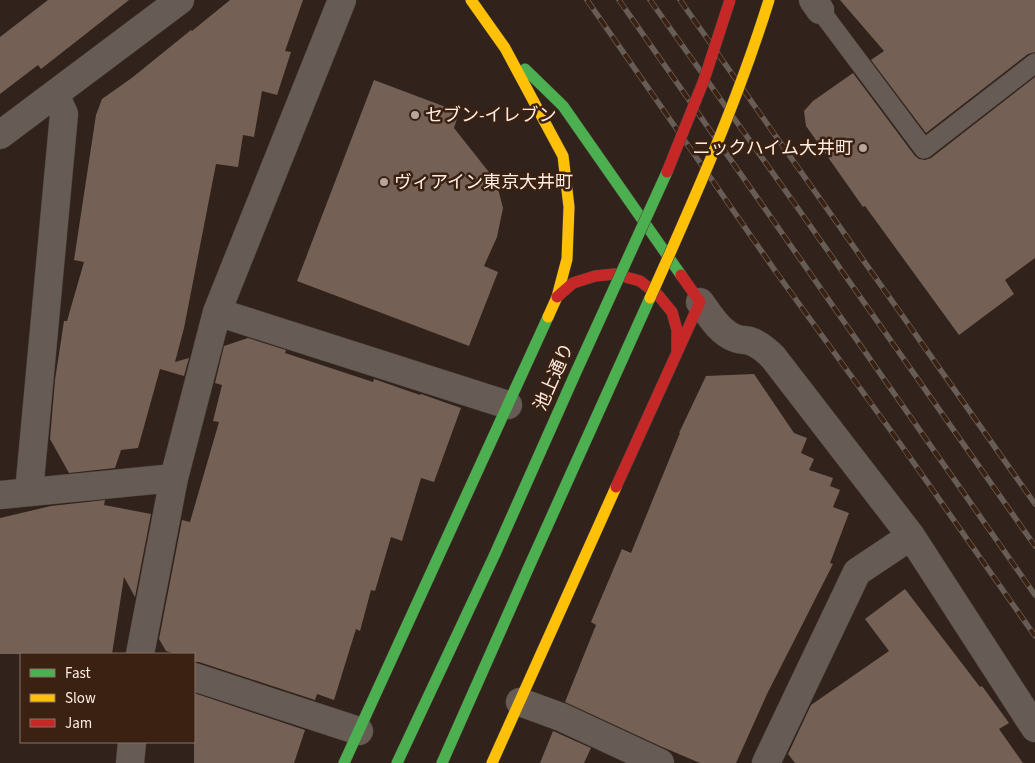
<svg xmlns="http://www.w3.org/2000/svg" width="1035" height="763" viewBox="0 0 1035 763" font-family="'Source Sans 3','Noto Sans JP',sans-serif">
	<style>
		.building { fill: #746055 }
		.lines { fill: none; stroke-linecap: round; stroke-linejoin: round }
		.lane-casing { stroke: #4a3e38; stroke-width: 20 }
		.street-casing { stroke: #4a3e38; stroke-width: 29 }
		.fast-casing { stroke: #4a3e38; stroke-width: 12 }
		.slow-casing { stroke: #4a3e38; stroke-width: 12 }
		.jam-casing { stroke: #4a3e38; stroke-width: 12 }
		.lane { stroke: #665b55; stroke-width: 19 }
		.street { stroke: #665b55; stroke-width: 28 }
		.fast { stroke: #4caf50; stroke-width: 11 }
		.slow { stroke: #ffc107; stroke-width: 11 }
		.jam { stroke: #c62828; stroke-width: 11 }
		.rail-casing { stroke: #685d56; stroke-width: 5.5 }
		.rail { stroke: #3a2112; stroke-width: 4; stroke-dasharray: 11; stroke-linecap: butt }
		.fast-bridge-casing { stroke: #4a3e38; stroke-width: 12; stroke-linecap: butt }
		.slow-bridge-casing { stroke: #4a3e38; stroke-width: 12; stroke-linecap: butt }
		.jam-bridge-casing { stroke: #4a3e38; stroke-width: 12; stroke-linecap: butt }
		.fast-bridge { stroke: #4caf50; stroke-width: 11 }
		.slow-bridge { stroke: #ffc107; stroke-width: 11 }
		.jam-bridge { stroke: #c62828; stroke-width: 11 }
		.poi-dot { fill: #b7a69d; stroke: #3a2112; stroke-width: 2 }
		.labels { text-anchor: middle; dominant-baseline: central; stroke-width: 5; stroke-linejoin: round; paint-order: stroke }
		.poi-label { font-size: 18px; fill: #ffede3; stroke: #3a2112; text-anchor: start }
		.street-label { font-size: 18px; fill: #ffede3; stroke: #3a2112 }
	</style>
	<rect width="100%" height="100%" fill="#31231b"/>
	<path class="building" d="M 48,0 L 129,0 L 41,69 L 38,65 L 0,94 L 0,37 Z
		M 230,0 L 303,0 L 285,51 L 291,52 L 277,95 L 262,91 L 254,137 L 243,135 L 238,167 L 216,164 L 184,328 L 175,362 L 189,358 L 184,376 L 160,369 L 138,448 L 121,450 L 115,468 L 69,473 L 50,439 L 55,380 L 64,321 L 67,321 L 84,262 L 74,260 L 96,115 L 102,99 L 133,77 L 191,30 L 192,31 Z
		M 840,0 L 1035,0 L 1035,52 L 1028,54 L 926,133 L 871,60 L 884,51 Z
		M 853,73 L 915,156 L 919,159 L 925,160 L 931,158 L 1035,77 L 1035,258 L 1005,280 L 1014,294 L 959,335 L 865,206 L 863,207 L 806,126 L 804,111 L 813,101 Z
		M 374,80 L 459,112 L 454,128 L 496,181 L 503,208 L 497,237 L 484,266 L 498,272 L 469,346 L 297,281 Z
		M 248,338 L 286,350 L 285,353 L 373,382 L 374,379 L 420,395 L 421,394 L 461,408 L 434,482 L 421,478 L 402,541 L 391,537 L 375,591 L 371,590 L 360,631 L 356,629 L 334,700 L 317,694 L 315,700 L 199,662 L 194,662 L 194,654 L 176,654 L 166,651 L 159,639 L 182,520 L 190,522 L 219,422 L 213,421 L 222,385 L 215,383 L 224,346 Z
		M 754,374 L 794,433 L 807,438 L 801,453 L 814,459 L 809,470 L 833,478 L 830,486 L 840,490 L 833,507 L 849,513 L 830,563 L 833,564 L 767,694 L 736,763 L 700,763 L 660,746 L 565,702 L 596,625 L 591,622 L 622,549 L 631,553 L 680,433 L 679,433 L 706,376 Z
		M 105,500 L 104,505 L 151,514 L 135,597 L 124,577 L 112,654 L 0,654 L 0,518 L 51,506 Z
		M 905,589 L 980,687 L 982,686 L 1009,723 L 999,729 L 1023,763 L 795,763 L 788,754 L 811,705 L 889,651 L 865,619 Z
		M 194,693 L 305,730 L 294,763 L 194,763 Z
		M 553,731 L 591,748 L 584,763 L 540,763 Z"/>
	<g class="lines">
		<g class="lane-casing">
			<path id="lane" d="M 820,10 L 924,149 L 1035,63"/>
		</g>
		<g class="street-casing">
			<path id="street" d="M 813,0 L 820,10
				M 0,135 L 180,0
				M 700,302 C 709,314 719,332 735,338 C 740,340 745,340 750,341 C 759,344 767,351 773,357 L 911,536 L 1035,728
				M 217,312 L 508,405
				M 29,492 L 64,114 L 55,94
				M 0,495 L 174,478
				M 140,654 L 174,478 L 217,312 L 342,0
				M 194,677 L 359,731
				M 520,702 L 561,717 L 660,763
				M 130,763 L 132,742
				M 766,763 L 857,572 L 911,536"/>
		</g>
		<g class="fast-casing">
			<path id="fast" d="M 525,69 L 563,106 L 681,275
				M 344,763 L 548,317
				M 397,763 L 495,554
				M 442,763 L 528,569"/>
		</g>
		<g class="slow-casing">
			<path id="slow" d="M 471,0 L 505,48 L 563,156 L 569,207 L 567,259 L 557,297 L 548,317
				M 492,763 L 616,487"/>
		</g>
		<g class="jam-casing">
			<path id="jam" d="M 557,297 L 573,283 L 595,276 L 615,274 L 640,281 L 658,295 L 672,312 L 677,330 L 677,352
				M 616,487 L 700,302 L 681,275"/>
		</g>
		<use href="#lane" class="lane"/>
		<use href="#street" class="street"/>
		<use href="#fast" class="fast"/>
		<use href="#slow" class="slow"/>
		<use href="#jam" class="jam"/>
		<g class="rail-casing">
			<path id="rail" d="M 587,0 L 776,272 L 904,449 L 1035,636
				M 619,0 L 1035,595
				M 650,0 L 797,207 L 1035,546
				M 680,0 L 1035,504"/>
		</g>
		<use href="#rail" class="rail"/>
		<g class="fast-bridge-casing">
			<path id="fast-bridge" d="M 495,554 L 576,372 L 667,172
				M 528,569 L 650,298"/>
		</g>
		<g class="slow-bridge-casing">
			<path id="slow-bridge" d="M 650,298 C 694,200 737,103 769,0"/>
		</g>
		<g class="jam-bridge-casing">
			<path id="jam-bridge" d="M 667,172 L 704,80 L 730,0"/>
		</g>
		<use href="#fast-bridge" class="fast-bridge"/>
		<use href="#slow-bridge" class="slow-bridge"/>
		<use href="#jam-bridge" class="jam-bridge"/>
	</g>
	<g class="poi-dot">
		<circle cx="415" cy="115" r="5"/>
		<circle cx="863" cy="148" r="5"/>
		<circle cx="384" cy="182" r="5"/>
	</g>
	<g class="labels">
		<g class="poi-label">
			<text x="425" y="115">セブン-イレブン</text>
			<text x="853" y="148" text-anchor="end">ニックハイム大井町</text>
			<text x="394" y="182">ヴィアイン東京大井町</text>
		</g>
		<g class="street-label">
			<text transform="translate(554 377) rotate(-66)">池上通り</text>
		</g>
	</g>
	<rect x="20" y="653" width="175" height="90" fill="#3a2112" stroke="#897366"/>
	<rect x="30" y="669" width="25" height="8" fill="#4caf50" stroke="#897366"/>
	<text x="65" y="678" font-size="15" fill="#ffede3">Fast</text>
	<rect x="30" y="694" width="25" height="8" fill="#ffc107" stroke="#897366"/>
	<text x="65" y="703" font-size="15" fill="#ffede3">Slow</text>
	<rect x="30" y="719" width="25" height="8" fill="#c62828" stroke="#897366"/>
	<text x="65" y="728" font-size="15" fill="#ffede3">Jam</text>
</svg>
